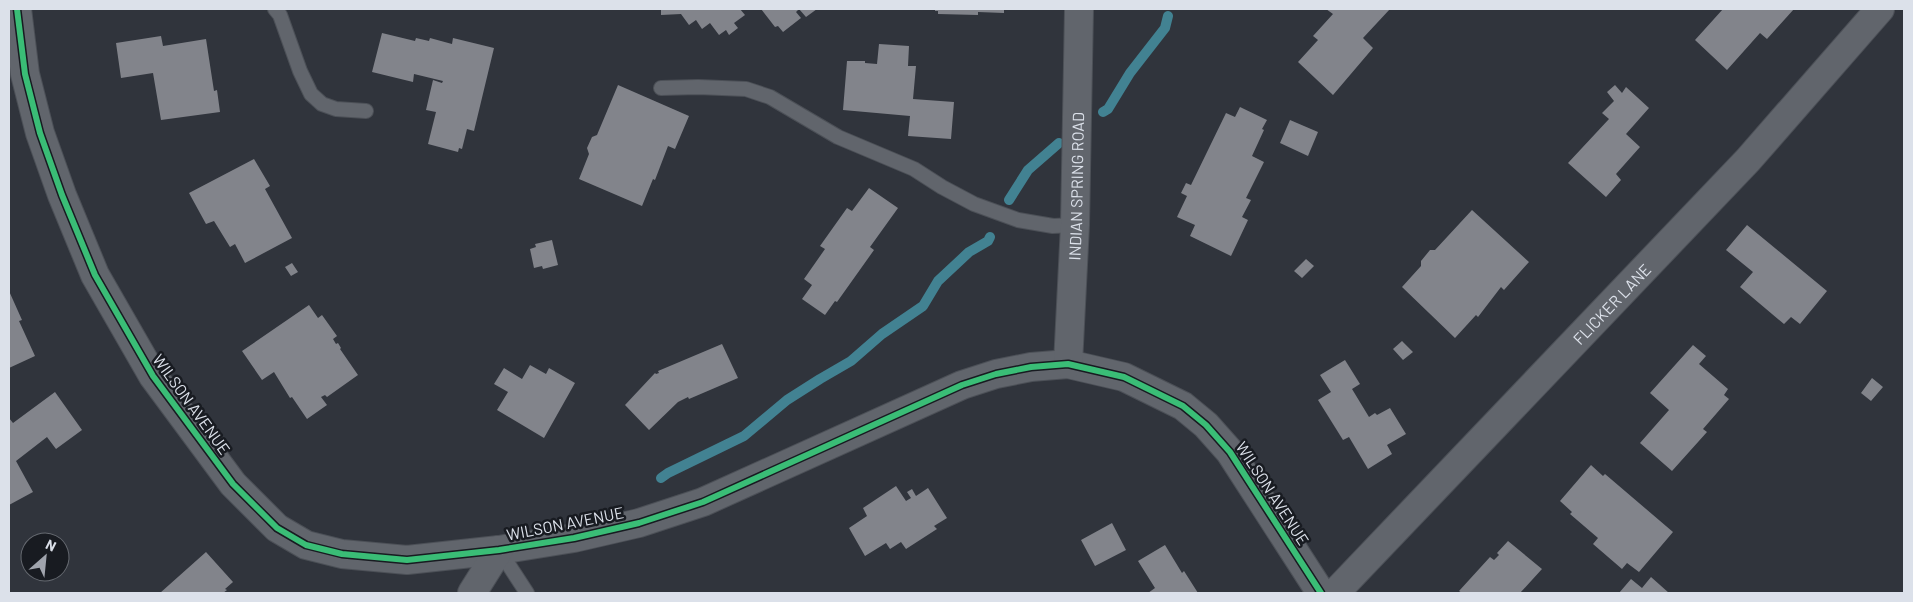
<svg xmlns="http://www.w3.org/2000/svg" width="1913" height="602" viewBox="0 0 1913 602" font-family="Barlow,sans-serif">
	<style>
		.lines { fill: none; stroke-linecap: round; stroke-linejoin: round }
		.stream { stroke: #428292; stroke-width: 10 }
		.building { fill: #82848b }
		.service-casing { stroke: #4c5057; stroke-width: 16 }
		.minor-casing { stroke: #4c5057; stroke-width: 30 }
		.service { stroke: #61656c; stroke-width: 14 }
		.minor { stroke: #61656c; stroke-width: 28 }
		.cycleway-casing { stroke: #181b21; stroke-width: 9 }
		.cycleway { stroke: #3abd76; stroke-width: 6 }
		.labels { text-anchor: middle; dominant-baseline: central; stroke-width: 5; stroke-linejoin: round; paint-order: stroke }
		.street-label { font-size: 16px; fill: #dce1ea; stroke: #181b21 }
	</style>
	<rect width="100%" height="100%" fill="#30343c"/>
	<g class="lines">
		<path class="stream" d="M 1103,112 L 1108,109 L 1130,73 L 1165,28 L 1168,16
			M 1009,200 L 1028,170 L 1059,143
			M 661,478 L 668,473 L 744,436 L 787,400 L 820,379 L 851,361 L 882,334 L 923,306 L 938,281 L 969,252 L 988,241 L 990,237"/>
	</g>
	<path class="building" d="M 661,9 L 740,9 L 745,15 L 734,23 L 738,28 L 729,35 L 726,30 L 719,35 L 710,23 L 702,29 L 696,20 L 689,25 L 681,14 L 661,15 Z
		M 761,9 L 817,9 L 806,17 L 799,9 L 796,12 L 801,18 L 783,32 L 778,26 L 775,27 Z
		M 935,9 L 1004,9 L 1004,13 L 978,12 L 978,15 L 938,14 L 938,11 L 935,11 Z
		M 1326,9 L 1390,9 L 1363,38 L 1373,48 L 1333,95 L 1298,62 L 1318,40 L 1313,36 L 1333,14 Z
		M 1723,9 L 1794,9 L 1767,39 L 1760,33 L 1727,70 L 1695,40 Z
		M 382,33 L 415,41 L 416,38 L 429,41 L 430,38 L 452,44 L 453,38 L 494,48 L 474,131 L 467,129 L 462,149 L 459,148 L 458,152 L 428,144 L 436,112 L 426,110 L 433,80 L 442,83 L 443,81 L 414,74 L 413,82 L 372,72 Z
		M 161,36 L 163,46 L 206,39 L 214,91 L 217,90 L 220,112 L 161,120 L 153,73 L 121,78 L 116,43 Z
		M 879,44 L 909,46 L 908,66 L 916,66 L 913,99 L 954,102 L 951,139 L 908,136 L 910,116 L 843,110 L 847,61 L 865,61 L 865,63 L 877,64 Z
		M 618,85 L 689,116 L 675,149 L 668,146 L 655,180 L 653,179 L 642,206 L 579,179 L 589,154 L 587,148 L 592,137 L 597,135 Z
		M 1615,85 L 1622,93 L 1626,87 L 1649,108 L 1626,134 L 1640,147 L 1616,174 L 1621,180 L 1606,197 L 1568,163 L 1609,119 L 1602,113 L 1614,101 L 1607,92 Z
		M 1240,107 L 1267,120 L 1262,129 L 1264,130 L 1252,156 L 1264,162 L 1246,198 L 1251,200 L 1242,217 L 1248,220 L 1231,256 L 1190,236 L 1195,225 L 1177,217 L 1187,196 L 1181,193 L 1186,183 L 1191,185 L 1226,113 L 1235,117 Z
		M 1290,120 L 1318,132 L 1308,156 L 1280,143 Z
		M 254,159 L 270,186 L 265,189 L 292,238 L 245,263 L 235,244 L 230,247 L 214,221 L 206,224 L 189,193 Z
		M 869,188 L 898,208 L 870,247 L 874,250 L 837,302 L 835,301 L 825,315 L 802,299 L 812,285 L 804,279 L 825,249 L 820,246 L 847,208 L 852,211 Z
		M 1472,210 L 1529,262 L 1504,290 L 1501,287 L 1478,317 L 1476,315 L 1455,338 L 1402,287 L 1421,266 L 1421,261 L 1430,250 L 1435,250 Z
		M 1747,225 L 1827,291 L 1800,324 L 1791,317 L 1784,324 L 1740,287 L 1753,272 L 1726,250 Z
		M 552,240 L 558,265 L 543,269 L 542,266 L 534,268 L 530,249 L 536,247 L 535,244 Z
		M 1306,259 L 1314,266 L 1302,278 L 1294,271 Z
		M 292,263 L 298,272 L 291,276 L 285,267 Z
		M 9,291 L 22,320 L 19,321 L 35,356 L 9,368 Z
		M 309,305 L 318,318 L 322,315 L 337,336 L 333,339 L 336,344 L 338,343 L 341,348 L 340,349 L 358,375 L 327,397 L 325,395 L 321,397 L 327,405 L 307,419 L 292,397 L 290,398 L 274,372 L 262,380 L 242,351 Z
		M 1402,341 L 1413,352 L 1403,360 L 1393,349 Z
		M 722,344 L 738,378 L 689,399 L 688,397 L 678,402 L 649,430 L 625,405 L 655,373 L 656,374 L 659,373 L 658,371 Z
		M 1693,345 L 1706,356 L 1699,364 L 1728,389 L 1724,395 L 1729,399 L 1703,429 L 1707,432 L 1672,471 L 1640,443 L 1669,410 L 1650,393 Z
		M 1345,360 L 1360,384 L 1352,389 L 1369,417 L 1375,413 L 1377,415 L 1390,408 L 1406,434 L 1387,445 L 1392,454 L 1368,469 L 1349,437 L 1343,440 L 1318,400 L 1331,392 L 1320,375 Z
		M 530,365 L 546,374 L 549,368 L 575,383 L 544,438 L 497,410 L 508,392 L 494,384 L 504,368 L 522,379 Z
		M 1872,378 L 1883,387 L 1871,401 L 1861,393 Z
		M 55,392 L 82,430 L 56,449 L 47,437 L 16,461 L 33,492 L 9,505 L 9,418 L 13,423 Z
		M 1591,465 L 1603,476 L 1605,474 L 1673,532 L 1639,572 L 1627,563 L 1622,569 L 1593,544 L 1598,538 L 1570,514 L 1572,512 L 1560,501 Z
		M 896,486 L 906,501 L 911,498 L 907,492 L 912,489 L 916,496 L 928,488 L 947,518 L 934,526 L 937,529 L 906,549 L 901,542 L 890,549 L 886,543 L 865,556 L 849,528 L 867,516 L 863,508 Z
		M 1112,523 L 1126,550 L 1095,566 L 1081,540 Z
		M 1508,541 L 1542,569 L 1520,593 L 1462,593 L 1459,591 L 1490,557 L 1494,560 L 1499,555 L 1497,553 Z
		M 1165,545 L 1182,573 L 1184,571 L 1198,593 L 1148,593 L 1155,588 L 1138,561 Z
		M 206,552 L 233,582 L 225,589 L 227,590 L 223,593 L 160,593 Z
		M 1651,577 L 1669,593 L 1619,593 L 1631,579 L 1642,588 Z"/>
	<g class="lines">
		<g class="service-casing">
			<path id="service" d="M 275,9 L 280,15 L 300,71 L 311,94 L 322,104 L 336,109 L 366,111
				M 661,88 L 698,87 L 746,89 L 770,97 L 838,137 L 914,169 L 942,187 L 974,204 L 1018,220 L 1053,226 L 1075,225
				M 499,550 L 527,593"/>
		</g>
		<g class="minor-casing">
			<g id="minor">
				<path d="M 17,9 L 25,74 L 40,133 L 62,195 L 95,275 L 153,376 L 233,484 L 277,528 L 306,545 L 342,554 L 407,560 L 499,550 L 574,538 L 639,523 L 703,502 L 962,385 L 996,374 L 1031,367 L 1068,364 L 1124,377 L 1183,406 L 1206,425 L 1230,452 L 1321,593"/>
				<path id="s1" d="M 1068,364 L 1075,225 L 1079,9"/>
				<path d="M 472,593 L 499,550"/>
				<path id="s2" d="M 1335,593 L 1748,160 L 1880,9"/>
			</g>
		</g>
		<use href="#service" class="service"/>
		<use href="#minor" class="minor"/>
		<g class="cycleway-casing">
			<path id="cycleway" d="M 17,9 L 25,74 L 40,133 L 62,195 L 95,275 L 153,376 L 233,484 L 277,528 L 306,545 L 342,554 L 407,560 L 499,550 L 574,538 L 639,523 L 703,502 L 962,385 L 996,374 L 1031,367 L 1068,364 L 1124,377 L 1183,406 L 1206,425 L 1230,452 L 1321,593"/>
		</g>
		<use href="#cycleway" class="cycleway"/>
	</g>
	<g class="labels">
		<g class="street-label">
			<text stroke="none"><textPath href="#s1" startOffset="178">INDIAN SPRING ROAD</textPath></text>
			<text stroke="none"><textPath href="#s2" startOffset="400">FLICKER LANE</textPath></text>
			<text transform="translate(192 404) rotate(54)">WILSON AVENUE</text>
			<text transform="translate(1273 493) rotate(57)">WILSON AVENUE</text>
			<text transform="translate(565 523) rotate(-11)">WILSON AVENUE</text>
		</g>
	</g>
	<rect width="1913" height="602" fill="none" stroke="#dce1ea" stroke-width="20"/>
	<g transform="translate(45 557) rotate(27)"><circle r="24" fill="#181b21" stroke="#666a71"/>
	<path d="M0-4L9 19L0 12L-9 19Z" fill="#a0a4ad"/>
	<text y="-8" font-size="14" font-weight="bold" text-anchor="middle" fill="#dce1ea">N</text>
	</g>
</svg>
